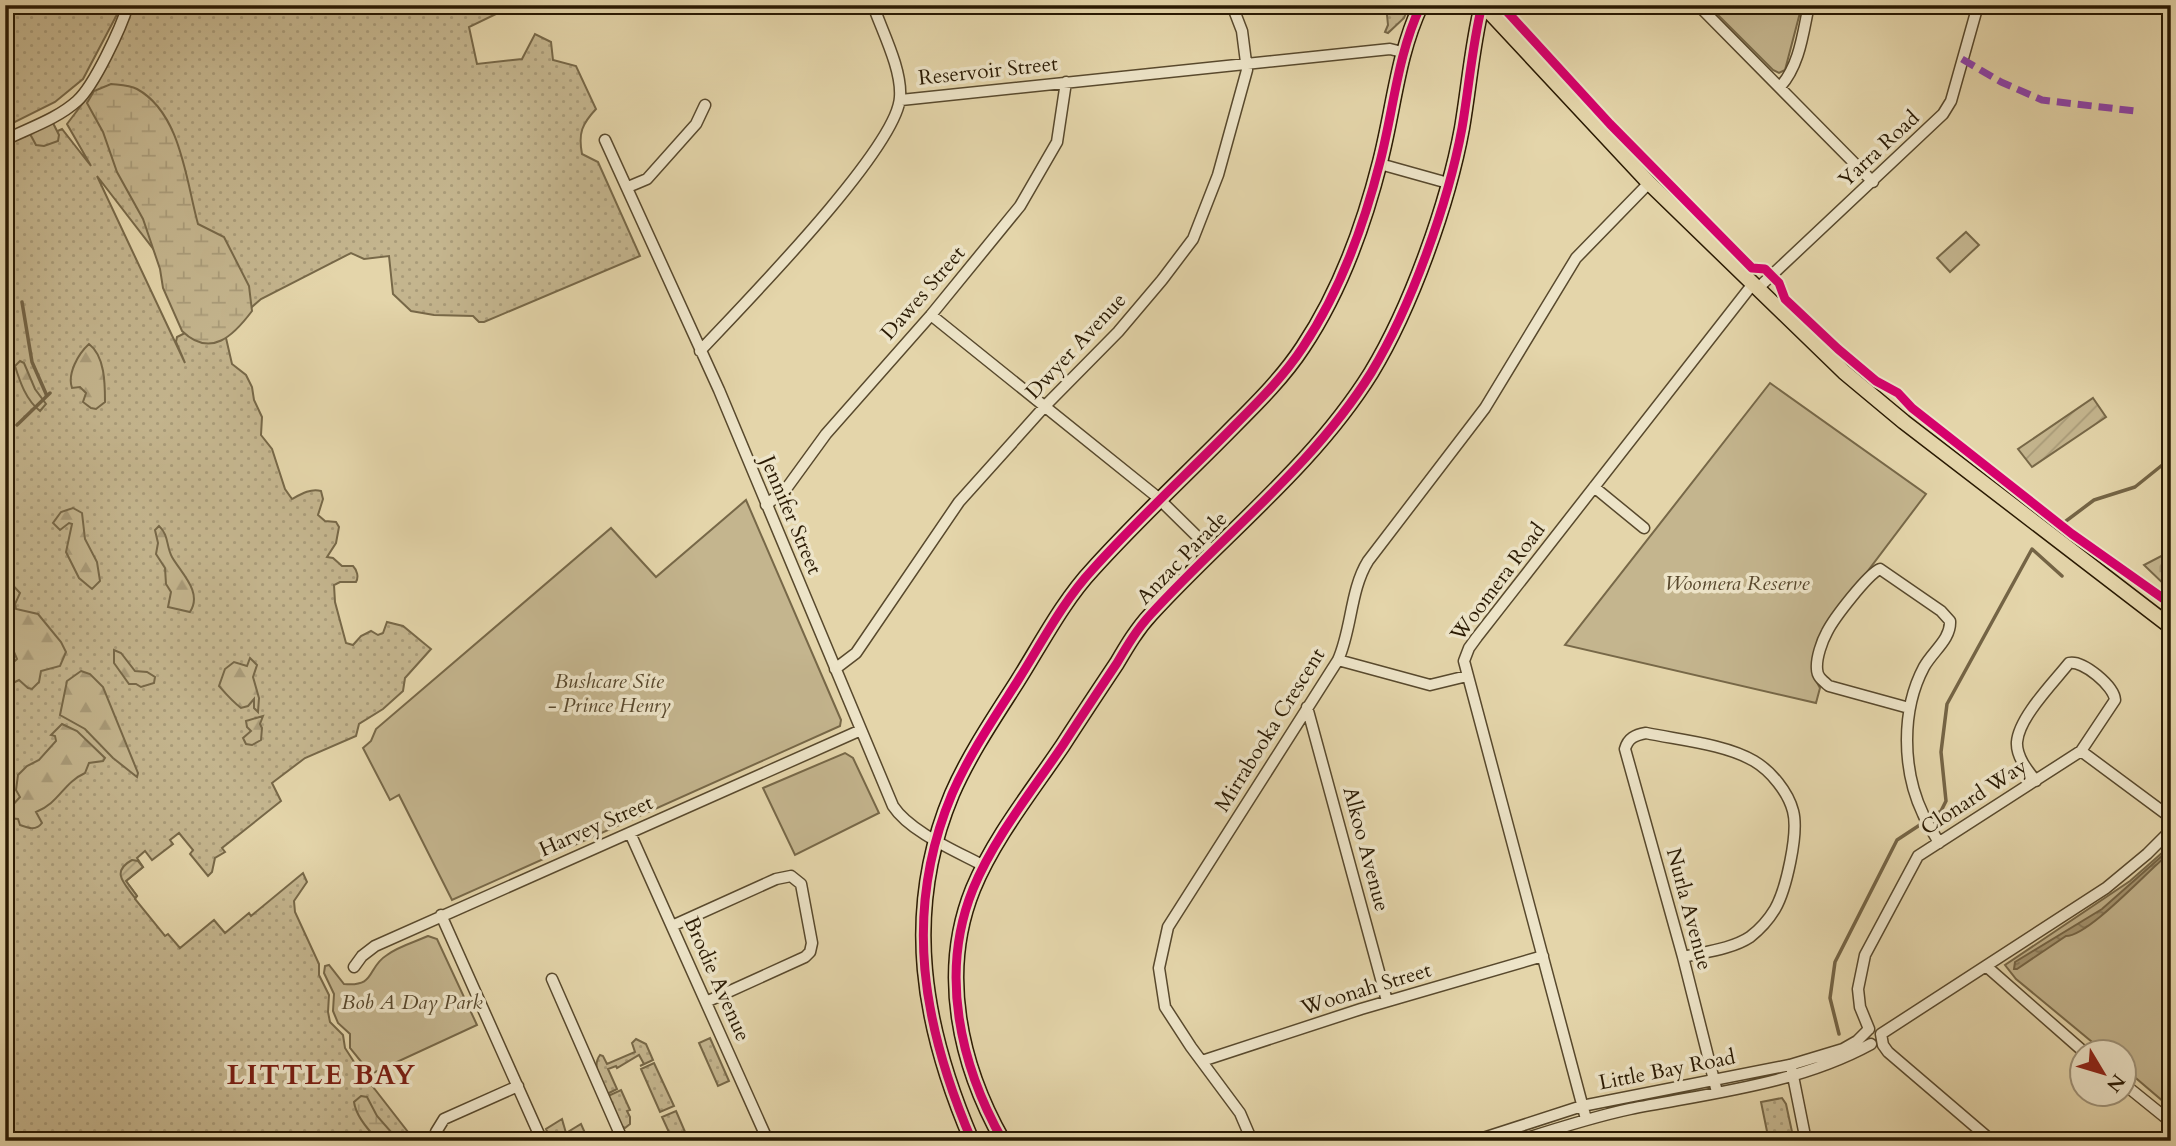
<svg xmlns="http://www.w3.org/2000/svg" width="2176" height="1146" viewBox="0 0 2176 1146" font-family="Cardo,serif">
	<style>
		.grass { fill: url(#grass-dots); stroke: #776848; stroke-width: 2; fill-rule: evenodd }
		.forest { fill: url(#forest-firs); stroke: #776848; stroke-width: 2 }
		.wetland { fill: url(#wetland-marsh); stroke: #776848; stroke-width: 2 }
		.cemetery { fill: url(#cemetery-stones); stroke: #776848; stroke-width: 2 }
		.park { fill: #c4b58e; stroke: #776848; stroke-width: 2 }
		.garden { fill: url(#garden-furrows); stroke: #776848; stroke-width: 2 }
		.water { fill: url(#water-ripples); stroke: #746445; stroke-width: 2 }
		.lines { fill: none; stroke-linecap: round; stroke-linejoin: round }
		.stream { stroke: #746445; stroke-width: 3.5 }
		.minor-casing { stroke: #58492d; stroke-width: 13 }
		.major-casing { stroke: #2a1a03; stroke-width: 17 }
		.minor { stroke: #ede4c8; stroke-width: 10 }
		.major { stroke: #e4d5aa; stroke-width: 14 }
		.quiet { stroke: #8e44ad; stroke-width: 7; stroke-dasharray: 14 7; stroke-linecap: butt }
		.cycleway-casing { stroke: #ede4c8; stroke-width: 13 }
		.cycleway { stroke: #d6006c; stroke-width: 9 }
		.labels { text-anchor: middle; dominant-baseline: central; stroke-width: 7; stroke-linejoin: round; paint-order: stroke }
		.street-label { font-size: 21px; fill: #2a1a03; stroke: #ede4c8 }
		.park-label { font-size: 21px; font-style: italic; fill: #58482d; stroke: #ede4c8 }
		.district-label { font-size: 28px; font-weight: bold; letter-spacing: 2px; fill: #7a1f14; stroke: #ede4c8 }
	</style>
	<defs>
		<pattern id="grass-dots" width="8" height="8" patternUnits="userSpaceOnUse" patternTransform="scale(1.75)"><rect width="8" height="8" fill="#c4b58e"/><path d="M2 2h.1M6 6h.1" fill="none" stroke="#a99b79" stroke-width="1.8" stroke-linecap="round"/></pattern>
		<pattern id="forest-firs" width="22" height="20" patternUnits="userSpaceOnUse" patternTransform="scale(1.75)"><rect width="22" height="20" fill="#c4b58e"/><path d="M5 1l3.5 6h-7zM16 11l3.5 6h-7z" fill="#a99b79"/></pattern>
		<pattern id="wetland-marsh" width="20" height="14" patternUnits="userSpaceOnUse" patternTransform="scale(1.75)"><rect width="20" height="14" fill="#c4b58e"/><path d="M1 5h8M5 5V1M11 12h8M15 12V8" fill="none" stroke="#a99b79"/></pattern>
		<pattern id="cemetery-stones" width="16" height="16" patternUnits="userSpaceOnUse" patternTransform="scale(1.75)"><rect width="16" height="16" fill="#c4b58e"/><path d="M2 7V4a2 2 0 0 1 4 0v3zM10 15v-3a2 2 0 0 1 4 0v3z" fill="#a99b79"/></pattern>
		<pattern id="garden-furrows" width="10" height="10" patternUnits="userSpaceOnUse" patternTransform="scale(1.75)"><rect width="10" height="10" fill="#c4b58e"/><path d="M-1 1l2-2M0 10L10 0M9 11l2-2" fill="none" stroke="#a99b79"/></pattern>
		<pattern id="water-ripples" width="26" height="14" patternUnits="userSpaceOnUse" patternTransform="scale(1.75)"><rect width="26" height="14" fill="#a59571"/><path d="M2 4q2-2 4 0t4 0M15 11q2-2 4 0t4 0" fill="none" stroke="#87795b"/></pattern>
	</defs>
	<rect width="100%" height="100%" fill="#e4d5aa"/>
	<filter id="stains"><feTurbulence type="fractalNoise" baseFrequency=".00286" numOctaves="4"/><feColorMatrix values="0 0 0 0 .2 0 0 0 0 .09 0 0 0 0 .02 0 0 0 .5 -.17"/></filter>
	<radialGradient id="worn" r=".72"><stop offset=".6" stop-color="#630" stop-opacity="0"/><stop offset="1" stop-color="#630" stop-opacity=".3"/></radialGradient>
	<path class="grass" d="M 5,5 L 122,5 L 83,79 L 55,102 L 5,127 Z
		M 133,5 L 499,5 L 498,13 L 469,27 L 477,64 L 522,59 L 535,34 L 551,42 L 553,60 L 576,66 L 596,109 C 582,124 578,133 582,154 L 598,162 L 640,256 L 484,322 L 479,322 L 473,316 L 434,315 L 411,311 L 393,294 L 389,256 L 364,259 L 351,253 L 261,299 L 222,333 L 226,338 L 232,364 L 246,375 L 252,387 L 254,400 L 262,417 L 261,435 L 272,449 L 285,489 L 292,499 C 301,494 311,488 321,491 L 323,499 L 318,515 L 325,521 L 336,522 L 339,527 L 336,543 L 327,557 L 333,558 L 342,566 L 353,566 C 357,570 359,577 356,582 L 340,582 L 334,585 L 335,602 L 346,643 L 353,645 L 361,636 L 371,631 L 378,635 L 383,633 L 387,622 L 403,626 L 431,649 L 405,678 L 403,691 L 383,709 L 359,724 L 356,736 L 305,758 L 272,783 L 281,801 L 222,848 L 225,852 L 215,858 L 212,872 L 208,876 L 190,854 L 193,850 L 179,833 L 170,840 L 173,844 L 152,860 L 145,851 L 137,858 L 143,867 L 126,881 L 137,896 L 135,899 L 165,936 L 168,934 L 180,948 L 214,920 L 225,933 L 249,913 L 251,916 L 303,873 L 307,882 L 294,901 L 295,912 L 319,964 L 319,975 L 329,995 L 328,1012 L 330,1022 L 343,1035 L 345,1048 L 356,1065 L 415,1141 L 5,1141 L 5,143 L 29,132 L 35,141 L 62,129 L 91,166 L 67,124 L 86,99 ZM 97,176 L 215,329 L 187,332 L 177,337 L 176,342 L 185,363 Z
		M 1386,5 L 1409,5 L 1404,18 L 1388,33 L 1385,32 L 1388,25 Z
		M 710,1038 L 729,1081 L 718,1086 L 699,1043 Z
		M 636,1039 L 646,1044 L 653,1060 L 640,1066 L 644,1064 L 639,1055 L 617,1068 L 616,1066 L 608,1069 L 617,1089 L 607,1094 C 602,1081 591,1067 600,1055 L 603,1056 L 607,1064 L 635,1052 L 632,1043 Z
		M 654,1063 L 674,1106 L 660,1112 L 641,1069 Z
		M 621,1090 L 630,1110 L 627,1111 L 630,1117 L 630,1124 L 625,1128 L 622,1126 L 608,1096 Z
		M 1782,1098 L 1786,1104 L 1794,1141 L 1769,1141 L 1761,1102 Z
		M 676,1111 L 689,1141 L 673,1141 L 662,1117 Z
		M 562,1119 L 566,1133 L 581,1124 L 585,1133 L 567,1141 L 551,1141 L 546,1129 Z"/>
	<path class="forest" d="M 53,123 L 59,135 L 58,141 L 44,146 L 36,145 L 29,132 Z
		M 89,344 C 105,356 105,384 105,402 L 96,409 L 91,408 L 83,402 L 86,393 L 80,387 L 72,388 C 67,374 78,354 89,344 Z
		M 20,361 L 24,363 L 35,389 L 46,404 L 40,411 C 26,400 20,382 15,366 Z
		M 73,508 L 82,513 L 85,539 L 97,562 L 100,581 L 92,589 L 79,578 L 66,552 L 72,524 L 69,523 L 60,530 L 53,523 L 61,512 Z
		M 159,526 C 169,535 166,546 172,557 C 181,573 203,592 190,612 L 168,607 L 171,592 L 166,584 L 165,568 L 156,554 L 158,543 L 155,530 Z
		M 5,577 L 20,593 L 15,604 L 16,609 L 38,614 L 61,642 L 66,652 L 60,666 L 41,671 L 39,682 L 32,689 L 28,688 L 19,680 L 13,683 L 5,676 L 6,669 L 17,659 L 14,652 L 5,645 Z
		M 114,650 L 121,653 L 135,671 L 147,672 L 155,677 L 154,683 L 141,687 L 136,684 L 129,684 L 114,663 Z
		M 250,658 L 257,665 L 253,677 L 259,698 L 258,712 L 254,708 L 254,699 L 248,706 L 241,708 C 232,701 227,695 219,686 L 225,669 L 234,662 L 247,666 Z
		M 81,671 L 90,674 L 103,687 L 138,773 L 137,777 L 113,758 L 85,729 L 60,715 L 67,681 Z
		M 263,716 L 260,724 L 262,728 L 261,740 L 252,745 L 246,744 L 243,738 L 251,731 L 247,727 L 246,721 Z
		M 62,724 L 77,731 L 105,758 L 103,761 L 89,763 L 85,773 C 63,783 59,803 36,812 L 42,823 C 36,831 28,828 20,825 L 18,819 L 8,818 L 10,808 L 20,797 L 16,790 L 18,775 L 27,766 L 39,760 L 56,741 L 55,736 L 51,735 Z"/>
	<path class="wetland" d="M 111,84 C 119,85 129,85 137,89 C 181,113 186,181 198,224 L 224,237 L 249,286 L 252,311 C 234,335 211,359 182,331 L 163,288 L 160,269 L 143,219 L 117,172 L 103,132 L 87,103 L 94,91 Z
		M 361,1096 L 367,1097 L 377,1116 L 399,1141 L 379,1141 C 369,1131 356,1117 354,1102 Z"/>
	<path class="cemetery" d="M 2171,551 L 2171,591 L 2144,565 Z"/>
	<path class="park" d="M 1708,5 L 1802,5 L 1785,70 L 1779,73 L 1773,70 Z
		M 1966,232 L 1979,245 L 1950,272 L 1937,258 Z
		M 1770,383 L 1926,494 L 1827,625 L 1814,677 L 1820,688 L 1816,703 L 1565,645 Z
		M 746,500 L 841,720 L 840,726 L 452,900 L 399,795 L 390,800 L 363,748 L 371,741 L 376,729 L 611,528 L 656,577 Z
		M 845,753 L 853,758 L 879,813 L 795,855 L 763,788 Z
		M 2171,845 L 2171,1108 L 2124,1068 L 2124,1052 L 2103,1051 L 2016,979 L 2005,965 L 2130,881 Z
		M 428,936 L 437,939 L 477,1025 L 371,1074 L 350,1048 L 350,1034 L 338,1023 L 333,1011 L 334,994 L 324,973 L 325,966 L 329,965 L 344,984 C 377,987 366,968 387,955 C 399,946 415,942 428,936 Z"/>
	<path class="garden" d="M 2093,398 L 2106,417 L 2032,467 L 2018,449 Z
		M 132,860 L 138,861 L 143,867 L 126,881 L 137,896 L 135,898 C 125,884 110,872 132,860 Z"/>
	<path class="water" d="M 2171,848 L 2171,852 C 2149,869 2089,936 2066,936 L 2017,969 L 2014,969 L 2015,962 L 2102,909 Z"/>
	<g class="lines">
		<path class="stream" d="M 22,302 L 32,362 L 47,396
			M 17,425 L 50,393
			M 2062,524 L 2094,500 L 2135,487 L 2171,458
			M 1839,1034 L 1830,998 L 1835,962 L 1897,840 L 1941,811 L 1946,801 L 1941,752 L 1947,704 L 2032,549 L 2062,576"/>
		<g class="minor-casing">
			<path id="minor" d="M 1698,5 L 1873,182
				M 1780,87 C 1800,65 1803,32 1809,5
				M 901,100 L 1390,49 L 1402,52
				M 5,140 C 29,128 57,119 77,101 C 94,86 121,28 128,5
				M 605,140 L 719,390 L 893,806 C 910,832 956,851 984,866
				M 1380,164 L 1448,183
				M 628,187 L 647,179 L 696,124 L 705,105
				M 1757,289 L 1943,114 L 1951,101 L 1978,5
				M 931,315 L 1156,496 L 1212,551
				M 700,351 C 740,308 898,148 900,97 C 902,69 882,31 873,5
				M 1594,487 L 1644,528
				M 766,505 L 786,489 L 826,434 L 931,315 L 1020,206 L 1057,142 L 1066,82
				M 1338,660 L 1430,685 L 1467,676
				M 835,669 L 856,653 L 959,502 L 1045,406 L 1118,332 L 1162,280 L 1193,239 L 1218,175 L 1247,70 L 1242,31 L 1232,5
				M 1307,707 L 1387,1001
				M 1909,708 L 1829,686 C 1823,681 1817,677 1817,669 C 1816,658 1822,641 1827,632 C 1834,618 1868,574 1880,569 L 1941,611 L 1950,621 C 1951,639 1933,651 1924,667 C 1901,710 1902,770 1923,814 C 1927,824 1934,833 1939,843
				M 2081,751 L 2170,817
				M 630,833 L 768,1141
				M 441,915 L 542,1141
				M 672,926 L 776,879 L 791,876 L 801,884 L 812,943 L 810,952 L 805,957 L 706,1002
				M 1683,957 C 1704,952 1732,949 1750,937 C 1759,930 1769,919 1775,909 C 1786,890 1799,833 1793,811 C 1788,792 1771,771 1754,761 C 1725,744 1679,740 1646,733 C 1635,735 1628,738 1625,749 L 1683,957 L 1717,1092
				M 1986,966 L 2084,1052
				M 354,967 L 362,956 L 375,946 L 861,730
				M 552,979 L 623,1141
				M 1869,1029 L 1860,1007 L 1858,989 L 1865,955 L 1918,856 L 2081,751 L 2115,700 C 2114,686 2083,660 2069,663 C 2054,682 2019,717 2017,742 C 2016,756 2027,770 2036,781
				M 1881,1034 L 2106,888 L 2147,854 L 2171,830
				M 1881,1034 L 1883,1045 L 1888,1052 L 1992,1141
				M 1202,1061 L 1361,1009 L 1543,956
				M 1792,1071 L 1806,1141
				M 2124,1084 L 2171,1122
				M 1586,1119 L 1464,661 L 1469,648 L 1477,637 L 1752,285
				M 436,1141 L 436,1132 L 444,1119 L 518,1086
				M 1252,1141 L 1240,1113 L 1191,1047 L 1165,1007 L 1159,968 L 1168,927 L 1338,660 C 1352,629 1350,590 1368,561 L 1485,408 L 1576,258 L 1649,183
				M 1474,1141 L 1582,1106 L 1790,1065 L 1843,1049 L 1857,1041 L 1869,1029
				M 1518,1141 C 1555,1129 1592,1117 1630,1109 C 1711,1093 1798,1084 1871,1044"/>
		</g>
		<g class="major-casing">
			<path id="major" d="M 1483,5 L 1649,183 L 1844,372 L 1904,422 L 2171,627
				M 972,1141 C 923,1027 902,913 952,794 C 969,755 994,718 1017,682 C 1041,644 1063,601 1093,569 C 1138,519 1188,473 1235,425 C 1259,401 1284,376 1303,347 C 1339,293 1364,225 1380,162 C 1394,108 1397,56 1421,5
				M 1003,1141 C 960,1065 939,973 973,889 C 994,838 1032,791 1063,745 C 1081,717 1099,690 1117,663 C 1127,646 1137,629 1151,614 C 1224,534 1313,466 1371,373 C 1411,307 1448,204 1462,128 C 1469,87 1472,46 1482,5"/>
		</g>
		<use href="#minor" class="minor"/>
		<use href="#major" class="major"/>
		<path class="quiet" d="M 1962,59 L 2001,82 L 2042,100 L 2135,111"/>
		<g class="cycleway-casing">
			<path id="cycleway" d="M 1501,5 L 1610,124 L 1752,268 L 1765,269 L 1779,283 L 1785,299 L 1838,349 L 1876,381 L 1898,393 L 1912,408 L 2072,534 L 2171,604
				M 972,1141 C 923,1027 902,913 952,794 C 969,755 994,718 1017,682 C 1041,644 1063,601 1093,569 C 1138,519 1188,473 1235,425 C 1259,401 1284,376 1303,347 C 1339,293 1364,225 1380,162 C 1394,108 1397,56 1421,5
				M 1003,1141 C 960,1065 939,973 973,889 C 994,838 1032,791 1063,745 C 1081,717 1099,690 1117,663 C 1127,646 1137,629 1151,614 C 1224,534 1313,466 1371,373 C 1411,307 1448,204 1462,128 C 1469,87 1472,46 1482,5"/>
		</g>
		<use href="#cycleway" class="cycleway"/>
	</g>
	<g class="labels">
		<g class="street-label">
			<text transform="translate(988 71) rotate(-6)">Reservoir Street</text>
			<text transform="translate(1879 149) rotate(-43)">Yarra Road</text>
			<text transform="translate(923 293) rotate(-49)">Dawes Street</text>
			<text transform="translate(1076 346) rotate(-47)">Dwyer Avenue</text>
			<text transform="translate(791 515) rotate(67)">Jennifer Street</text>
			<text transform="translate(1182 558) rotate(-46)">Anzac Parade</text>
			<text transform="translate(1498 582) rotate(-53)">Woomera Road</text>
			<text transform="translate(1270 730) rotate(-58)">Mirrabooka Crescent</text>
			<text transform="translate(1974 797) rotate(-33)">Clonard Way</text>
			<text transform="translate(596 826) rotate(-24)">Harvey Street</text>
			<text transform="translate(1366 849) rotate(75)">Alkoo Avenue</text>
			<text transform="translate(1689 909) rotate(75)">Nurla Avenue</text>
			<text transform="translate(717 979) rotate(66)">Brodie Avenue</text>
			<text transform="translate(1366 989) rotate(-17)">Woonah Street</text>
			<text transform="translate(1667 1070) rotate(-11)">Little Bay Road</text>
		</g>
		<g class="park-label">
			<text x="1737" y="583">Woomera Reserve</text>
			<text x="609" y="681">Bushcare Site<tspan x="609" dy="24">- Prince Henry</tspan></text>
			<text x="412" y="1002">Bob A Day Park</text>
		</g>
		<g class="district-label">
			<text x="322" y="1075">LITTLE BAY</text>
		</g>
	</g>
	<rect width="2176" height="1146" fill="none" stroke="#e4d5aa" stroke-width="28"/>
	<rect x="7" y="7" width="2162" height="1132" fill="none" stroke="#2a1a03" stroke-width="3.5"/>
	<rect x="14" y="14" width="2148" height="1118" fill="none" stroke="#2a1a03" stroke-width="2"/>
	<g transform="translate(2103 1073) rotate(128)"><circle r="33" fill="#ede4c8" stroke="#9f9379" stroke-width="2"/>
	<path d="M0-5L12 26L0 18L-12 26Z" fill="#8f2418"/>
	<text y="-10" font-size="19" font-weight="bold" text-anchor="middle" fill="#2a1a03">N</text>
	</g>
	<rect width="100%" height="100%" filter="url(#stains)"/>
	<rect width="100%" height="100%" fill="url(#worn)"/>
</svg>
